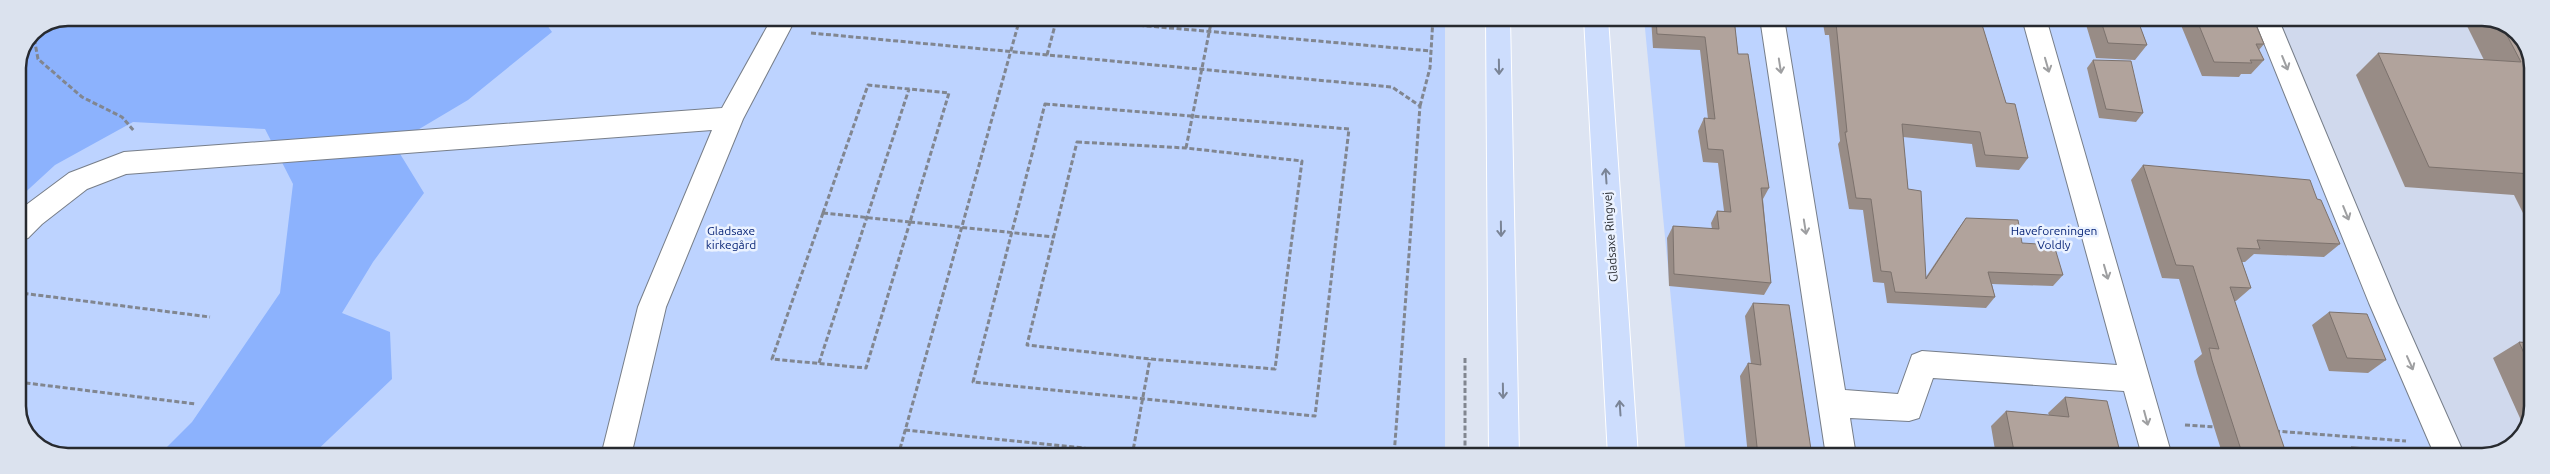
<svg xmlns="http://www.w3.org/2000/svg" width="2550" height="474" viewBox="0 0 2550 474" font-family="Ubuntu,sans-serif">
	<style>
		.built { fill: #d0d9ed }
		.green { fill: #bdd3ff }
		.forest { fill: #8cb2fd }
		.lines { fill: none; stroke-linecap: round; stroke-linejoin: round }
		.minor-casing { stroke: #777e89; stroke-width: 2 }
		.major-casing { stroke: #fff; stroke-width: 2 }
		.path { stroke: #818690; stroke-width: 3; stroke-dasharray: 5 2.5; stroke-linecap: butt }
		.minor { fill: #fff; fill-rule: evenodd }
		.major { fill: #cdddfd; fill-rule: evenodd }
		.wall { fill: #988c86 }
		.building { fill: #b1a39c; stroke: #7c726d }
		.oneway { stroke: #9e9fa1 }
		.oneway2 { stroke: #7a8496 }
		.labels { text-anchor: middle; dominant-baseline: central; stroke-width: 5; stroke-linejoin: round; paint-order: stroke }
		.park-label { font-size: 12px; fill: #021f73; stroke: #ebf2ff }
		.street-label { font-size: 12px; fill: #272a2f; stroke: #ebf2ff }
		.rim { fill: none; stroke: #272a2f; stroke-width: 2.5 }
	</style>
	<rect width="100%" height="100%" fill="#dde4f2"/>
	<path class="built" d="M 2277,18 L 2489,18 L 2532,62 L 2532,413 L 2515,444 L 2482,456 L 2463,456 Z"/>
	<path class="green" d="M 68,18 L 1445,18 L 1445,456 L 61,456 L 32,441 L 18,412 L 18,68 L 32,33 Z
		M 1644,18 L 2277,18 L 2463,456 L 1686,456 Z"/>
	<path class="forest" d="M 68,18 L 542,18 L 552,32 L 468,100 L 394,144 L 424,193 L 373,262 L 342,313 L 390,332 L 392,379 L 311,456 L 158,456 L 192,422 L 280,293 L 293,184 L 265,129 L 133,122 L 55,165 L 18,199 L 18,68 L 32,33 Z"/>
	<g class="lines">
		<g class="minor-casing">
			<path id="minor" d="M 772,18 L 796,18 L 743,119 L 666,307 L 631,456 L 601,456 L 638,307 L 712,130 L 126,174 L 87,189 L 42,224 L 28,238 L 18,241 L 18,213 L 22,208 L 69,173 L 124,152 L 722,108 Z
				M 1760,18 L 1784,18 L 1845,390 L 1898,394 L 1912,355 L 1922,351 L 2117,365 L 2022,18 L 2046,18 L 2172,456 L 2142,456 L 2124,391 L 1933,378 L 1919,418 L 1909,421 L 1850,418 L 1856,456 L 1826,456 Z
				M 2254,18 L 2278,18 L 2397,303 L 2465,456 L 2435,456 L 2369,303 Z"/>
		</g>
		<g class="major-casing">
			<path id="major" d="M 1486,18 L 1510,18 L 1519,456 L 1489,456 Z
				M 1584,18 L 1608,18 L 1638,456 L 1608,456 Z"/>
		</g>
		<path class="path" d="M 1057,18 L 1431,51
			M 1396,18 L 1433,21
			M 33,32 L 38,59 L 82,97 L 122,117 L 134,131
			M 811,33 L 1392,87 L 1420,106 L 1394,456
			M 1047,55 L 1057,18
			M 1045,104 L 1349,129 L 1315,416 L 973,382 Z
			M 1420,106 L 1430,68 L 1433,18
			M 1077,142 L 1186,148 L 1302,161 L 1275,369 L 1150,359 L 1027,345 Z
			M 1186,148 L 1212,18
			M 823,213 L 910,222
			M 823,213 L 772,359 L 866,368 L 910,222
			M 823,213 L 868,85 L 949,93 L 910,222
			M 910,222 L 1054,237
			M 18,297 L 21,293 L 210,317
			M 1465,358 L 1465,456
			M 819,363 L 909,89
			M 18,382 L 196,404
			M 2185,425 L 2216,427
			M 905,430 L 1162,456
			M 2275,431 L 2406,441
			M 898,456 L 1020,18
			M 1132,456 L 1150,359"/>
		<use href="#minor" class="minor"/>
		<use href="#major" class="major"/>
	</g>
	<path class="wall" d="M 1651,18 L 1734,18 L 1738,54 L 1769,188 L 1763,199 L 1771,283 L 1764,295 L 1669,286 L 1667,238 L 1673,226 L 1712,229 L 1711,223 L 1717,211 L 1724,211 L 1718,163 L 1703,162 L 1698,131 L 1704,118 L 1708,119 L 1700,50 L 1653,48 Z
		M 1822,18 L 1980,18 L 2006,103 L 2028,158 L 2019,170 L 1976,167 L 1972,144 L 1903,137 L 1908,189 L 1926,277 L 1958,229 L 1966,218 L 2022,243 L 2063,275 L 2053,286 L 1992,284 L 1995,297 L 1986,308 L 1887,303 L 1884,283 L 1873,282 L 1863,210 L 1849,209 L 1838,144 L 1840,141 L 1829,35 L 1825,35 Z
		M 2084,18 L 2137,18 L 2147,45 L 2135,60 L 2096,58 Z
		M 2178,18 L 2253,18 L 2264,44 L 2259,50 L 2264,60 L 2251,74 L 2241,74 L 2239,77 L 2202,76 Z
		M 2463,18 L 2489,18 L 2518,33 L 2532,62 L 2532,220 L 2526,219 L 2514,195 L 2405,187 L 2356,75 L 2378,53 L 2484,60 Z
		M 2093,60 L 2143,113 L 2136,122 L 2099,118 L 2087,68 Z
		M 2143,165 L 2317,199 L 2340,244 L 2324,257 L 2254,254 L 2245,262 L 2242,262 L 2251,288 L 2236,301 L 2234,301 L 2287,456 L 2223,456 L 2197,373 L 2194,361 L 2202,354 L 2179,279 L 2162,278 L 2131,180 Z
		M 1753,303 L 1812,456 L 1748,456 L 1740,376 L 1748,363 L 1751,364 L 1745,316 Z
		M 2329,312 L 2386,360 L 2368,373 L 2329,371 L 2312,325 Z
		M 2519,342 L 2532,343 L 2532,413 L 2524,427 L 2493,358 Z
		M 2065,397 L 2121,456 L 1996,456 L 1991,426 L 2006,411 L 2049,415 L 2048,413 Z
		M 2351,447 L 2355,456 L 2337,456 Z"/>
	<path class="building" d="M 1656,18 L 1734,18 L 1738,54 L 1748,54 L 1769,188 L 1761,188 L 1771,283 L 1674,274 L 1673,226 L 1719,229 L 1717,211 L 1731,212 L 1723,150 L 1708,149 L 1704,118 L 1715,119 L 1705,37 L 1657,34 Z
		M 1831,18 L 1980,18 L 2006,103 L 2015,104 L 2028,158 L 1985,155 L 1980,132 L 1902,124 L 1908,189 L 1921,191 L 1926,279 L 1966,218 L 2018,220 L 2022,243 L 2054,245 L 2063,275 L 1988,272 L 1995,297 L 1895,292 L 1891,272 L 1881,271 L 1871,199 L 1856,198 L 1845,132 L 1847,132 L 1836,23 L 1832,22 Z
		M 2100,18 L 2137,18 L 2147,45 L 2108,43 Z
		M 2196,18 L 2253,18 L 2264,44 L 2256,44 L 2264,60 L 2250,60 L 2252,63 L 2214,62 Z
		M 2501,24 L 2518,33 L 2532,62 L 2532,174 L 2429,167 L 2378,53 L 2521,62 Z
		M 2093,60 L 2131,61 L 2143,113 L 2106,109 Z
		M 2143,165 L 2310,180 L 2317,199 L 2321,200 L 2340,244 L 2257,240 L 2260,249 L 2237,248 L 2251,288 L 2230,287 L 2287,456 L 2243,456 L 2212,360 L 2209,348 L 2219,349 L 2193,266 L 2176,265 Z
		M 1753,303 L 1789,305 L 1812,456 L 1758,456 L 1748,363 L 1761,365 Z
		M 2329,312 L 2367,314 L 2386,360 L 2347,358 Z
		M 2519,342 L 2532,343 L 2532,371 Z
		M 2065,397 L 2107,401 L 2121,456 L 2015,456 L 2006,411 L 2069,417 Z
		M 2351,447 L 2389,449 L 2391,453 L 2420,456 L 2355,456 Z"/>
	<defs><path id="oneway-shaft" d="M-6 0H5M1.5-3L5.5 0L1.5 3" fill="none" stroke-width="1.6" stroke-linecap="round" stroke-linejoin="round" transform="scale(1.25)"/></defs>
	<g class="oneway">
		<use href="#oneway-shaft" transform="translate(2285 63) rotate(68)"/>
		<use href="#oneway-shaft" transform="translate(2047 65) rotate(74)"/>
		<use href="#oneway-shaft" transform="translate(1780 66) rotate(81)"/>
		<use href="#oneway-shaft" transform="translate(2346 213) rotate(68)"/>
		<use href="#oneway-shaft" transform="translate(1805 227) rotate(81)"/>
		<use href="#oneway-shaft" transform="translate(2106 272) rotate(74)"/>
		<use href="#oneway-shaft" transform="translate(2410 363) rotate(66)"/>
		<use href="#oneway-shaft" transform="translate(2146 418) rotate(75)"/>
	</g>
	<g class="oneway2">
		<use href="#oneway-shaft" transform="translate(1499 67) rotate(89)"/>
		<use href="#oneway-shaft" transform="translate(1606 176) rotate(-94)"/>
		<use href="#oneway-shaft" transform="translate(1501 229) rotate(89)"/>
		<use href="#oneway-shaft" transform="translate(1503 391) rotate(89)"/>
		<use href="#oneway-shaft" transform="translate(1620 408) rotate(-94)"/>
	</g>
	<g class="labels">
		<g class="park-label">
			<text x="731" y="230">Gladsaxe<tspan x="731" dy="14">kirkegård</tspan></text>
			<text x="2054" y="230">Haveforeningen<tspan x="2054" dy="14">Voldly</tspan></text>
		</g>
		<g class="street-label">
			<text transform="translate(1610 237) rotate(-94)">Gladsaxe Ringvej</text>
		</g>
	</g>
	<path d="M0 0H2550V474H0ZM68 26H2482A42 42 0 0 1 2524 68V406A42 42 0 0 1 2482 448H68A42 42 0 0 1 26 406V68A42 42 0 0 1 68 26Z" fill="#dbe2ee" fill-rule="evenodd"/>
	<path class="rim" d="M68 26H2482A42 42 0 0 1 2524 68V406A42 42 0 0 1 2482 448H68A42 42 0 0 1 26 406V68A42 42 0 0 1 68 26Z"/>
</svg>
